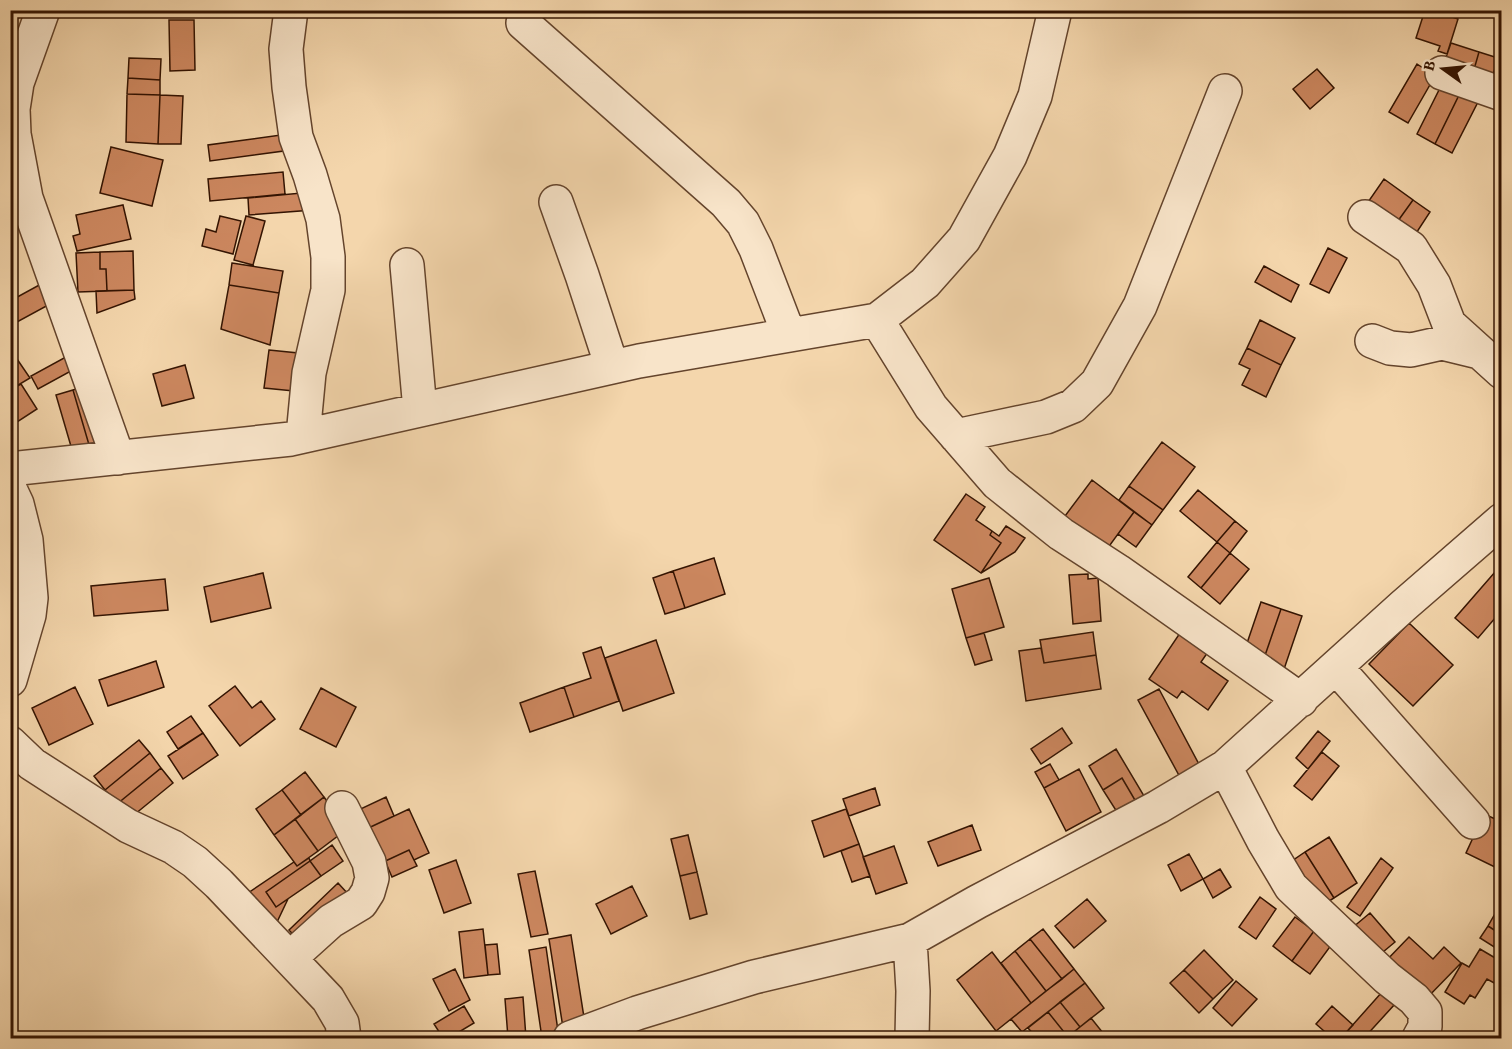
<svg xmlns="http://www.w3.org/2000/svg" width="1512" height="1049" viewBox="0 0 1512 1049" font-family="'Gentium Book Plus',serif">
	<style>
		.building { fill: #cc875f; stroke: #341402; stroke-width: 1.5 }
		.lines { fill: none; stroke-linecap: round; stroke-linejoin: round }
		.minor-casing { stroke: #64442c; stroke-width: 36 }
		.minor { stroke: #f8e4c9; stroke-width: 33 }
	</style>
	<rect width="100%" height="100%" fill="#f4d6ac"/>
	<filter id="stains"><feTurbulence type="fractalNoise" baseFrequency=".00333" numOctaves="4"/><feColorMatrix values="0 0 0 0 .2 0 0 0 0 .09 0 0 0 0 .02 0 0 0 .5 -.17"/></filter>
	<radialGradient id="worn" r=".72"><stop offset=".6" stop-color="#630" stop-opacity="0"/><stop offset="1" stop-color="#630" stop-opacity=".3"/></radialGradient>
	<path class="building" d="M 1425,10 L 1432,10 L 1458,19 L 1447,54 L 1438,51 L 1440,46 L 1416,38 Z
		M 169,20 L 194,20 L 195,70 L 170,71 Z
		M 1451,43 L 1479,52 L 1473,73 L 1444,63 Z
		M 1479,52 L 1498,58 L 1492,79 L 1473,73 Z
		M 129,58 L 161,59 L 160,80 L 128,78 Z
		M 1417,64 L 1435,76 L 1408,123 L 1389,112 Z
		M 1317,69 L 1334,88 L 1310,109 L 1293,89 Z
		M 128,78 L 160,80 L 160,95 L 127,94 Z
		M 1444,80 L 1462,89 L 1435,144 L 1417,134 Z
		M 1462,89 L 1480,98 L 1452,153 L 1435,144 Z
		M 127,94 L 160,95 L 158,144 L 126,142 Z
		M 160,95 L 183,96 L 181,144 L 158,144 Z
		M 288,134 L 291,150 L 210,161 L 208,145 Z
		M 111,147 L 163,160 L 152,206 L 100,193 Z
		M 283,172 L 285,194 L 210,201 L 208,179 Z
		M 1384,179 L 1413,200 L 1395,225 L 1366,205 Z
		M 312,192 L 313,210 L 249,215 L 248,198 Z
		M 1413,200 L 1430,212 L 1413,238 L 1395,225 Z
		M 123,205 L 131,239 L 77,251 L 73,236 L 80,234 L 76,215 Z
		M 220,216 L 241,221 L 233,254 L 202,246 L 206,229 L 216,232 Z
		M 246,216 L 265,221 L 253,265 L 234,260 Z
		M 1328,248 L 1347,258 L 1329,293 L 1310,284 Z
		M 133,251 L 134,290 L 107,291 L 106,269 L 100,269 L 100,252 Z
		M 100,252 L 100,269 L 106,269 L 107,291 L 78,292 L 76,253 Z
		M 232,263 L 283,271 L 279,293 L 229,285 Z
		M 1264,266 L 1299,285 L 1291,302 L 1255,282 Z
		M 41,284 L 52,303 L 17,322 L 10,310 L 10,301 Z
		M 229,285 L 279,293 L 270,345 L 221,329 Z
		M 134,290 L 135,299 L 97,313 L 96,291 Z
		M 1260,320 L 1295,338 L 1281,365 L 1247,348 Z
		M 1247,348 L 1281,365 L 1266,397 L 1242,385 L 1250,369 L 1239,364 Z
		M 269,350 L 308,354 L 304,392 L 264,388 Z
		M 75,352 L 82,365 L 38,389 L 31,376 Z
		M 17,359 L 30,378 L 10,390 L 10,363 Z
		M 185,365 L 194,398 L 162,406 L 153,374 Z
		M 21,384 L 37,409 L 11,426 L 10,390 Z
		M 90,385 L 109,450 L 92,455 L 73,390 Z
		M 73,390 L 92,455 L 75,460 L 56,395 Z
		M 1162,442 L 1195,467 L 1163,510 L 1129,486 Z
		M 1092,480 L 1134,512 L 1102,556 L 1059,524 Z
		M 1129,486 L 1163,510 L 1152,525 L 1119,500 Z
		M 1198,490 L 1235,521 L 1217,542 L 1180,511 Z
		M 966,494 L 985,507 L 976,520 L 992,531 L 990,535 L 1001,543 L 981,573 L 934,540 Z
		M 1134,512 L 1152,525 L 1136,547 L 1118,534 Z
		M 1235,521 L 1247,531 L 1230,553 L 1217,542 Z
		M 1006,526 L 1025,538 L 1015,552 L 981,573 L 1001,543 L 990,535 L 992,531 L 999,536 Z
		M 1217,542 L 1230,553 L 1201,588 L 1188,577 Z
		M 1230,553 L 1249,569 L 1220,604 L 1201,588 Z
		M 714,558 L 725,594 L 685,608 L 673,571 Z
		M 673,571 L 685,608 L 665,614 L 653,578 Z
		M 1495,572 L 1502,578 L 1502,610 L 1478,638 L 1455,618 Z
		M 263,573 L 271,608 L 211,622 L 204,587 Z
		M 1088,574 L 1088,579 L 1098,578 L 1101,621 L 1073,624 L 1069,575 Z
		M 989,578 L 1004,627 L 966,638 L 952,589 Z
		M 165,579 L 168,610 L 94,616 L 91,586 Z
		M 1261,602 L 1281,609 L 1261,667 L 1243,655 Z
		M 1281,609 L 1302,616 L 1280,681 L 1261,667 Z
		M 1409,623 L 1453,665 L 1413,706 L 1369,664 Z
		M 1182,630 L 1210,649 L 1201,662 L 1228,681 L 1208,710 L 1182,691 L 1177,698 L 1149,679 Z
		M 1093,632 L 1096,655 L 1044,663 L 1040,640 Z
		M 984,633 L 992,660 L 975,665 L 966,638 Z
		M 656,640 L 674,693 L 623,711 L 605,658 Z
		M 601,647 L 619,701 L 574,717 L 564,687 L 591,678 L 583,653 Z
		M 1041,648 L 1044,663 L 1096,655 L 1101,689 L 1026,701 L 1019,651 Z
		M 156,661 L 164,687 L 108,706 L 99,680 Z
		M 235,686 L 252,708 L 261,701 L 275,719 L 240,746 L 209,706 Z
		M 75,687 L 93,724 L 49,745 L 32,708 Z
		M 564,687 L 574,717 L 530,732 L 520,703 Z
		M 321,688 L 356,707 L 336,747 L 300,729 Z
		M 1159,689 L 1201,768 L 1181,779 L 1138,700 Z
		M 191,716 L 203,733 L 178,749 L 167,732 Z
		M 1062,728 L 1072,743 L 1041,764 L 1031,749 Z
		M 1318,731 L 1330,741 L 1308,769 L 1296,758 Z
		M 203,733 L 218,755 L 183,779 L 168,756 Z
		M 139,740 L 150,753 L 105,790 L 94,776 Z
		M 1116,749 L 1150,806 L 1142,812 L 1122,778 L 1103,790 L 1089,766 Z
		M 1322,752 L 1339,766 L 1312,800 L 1294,786 Z
		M 150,753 L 161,768 L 117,804 L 105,790 Z
		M 1050,764 L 1059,780 L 1044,788 L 1035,772 Z
		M 161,768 L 173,783 L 129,819 L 117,804 Z
		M 1079,769 L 1101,812 L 1066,831 L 1044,788 Z
		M 305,772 L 324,797 L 301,815 L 282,790 Z
		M 1122,778 L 1142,812 L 1124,823 L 1103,790 Z
		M 875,788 L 880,805 L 849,816 L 843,799 Z
		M 282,790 L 301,815 L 274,835 L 256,809 Z
		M 324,797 L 347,829 L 318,851 L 295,819 Z
		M 386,797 L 394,816 L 362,831 L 354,812 Z
		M 409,809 L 429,853 L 414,860 L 409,850 L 377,865 L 362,831 Z
		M 846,809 L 859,844 L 824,857 L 812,821 Z
		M 1484,814 L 1502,822 L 1501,870 L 1466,853 Z
		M 295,819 L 318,851 L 297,866 L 274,835 Z
		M 972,825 L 981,850 L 938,866 L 928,842 Z
		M 688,835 L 697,872 L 680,876 L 671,839 Z
		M 1329,837 L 1357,883 L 1334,898 L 1305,852 Z
		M 859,844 L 870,876 L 852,882 L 841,851 Z
		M 332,845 L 343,861 L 321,876 L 310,861 Z
		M 894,846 L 907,883 L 876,894 L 863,857 Z
		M 409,850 L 417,866 L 392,877 L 385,861 Z
		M 1305,852 L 1334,898 L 1318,908 L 1289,863 Z
		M 1189,854 L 1203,879 L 1181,891 L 1168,865 Z
		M 309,858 L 310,861 L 266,892 L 276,907 L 288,899 L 277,922 L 245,895 L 294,862 L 297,866 Z
		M 1381,858 L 1393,868 L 1360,916 L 1347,907 Z
		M 456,860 L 471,903 L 444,913 L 429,870 Z
		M 310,861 L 321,876 L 276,907 L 266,892 Z
		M 1220,869 L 1231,887 L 1213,898 L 1203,879 Z
		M 535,871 L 548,934 L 531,937 L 518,874 Z
		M 697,872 L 707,914 L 690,919 L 680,876 Z
		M 338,883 L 349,895 L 300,942 L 289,930 Z
		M 632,886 L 647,916 L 611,934 L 596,904 Z
		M 1260,897 L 1276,909 L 1256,939 L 1239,927 Z
		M 1087,899 L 1106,921 L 1074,948 L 1055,926 Z
		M 1496,912 L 1502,916 L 1502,935 L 1488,926 Z
		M 1370,913 L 1395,942 L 1377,957 L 1352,928 Z
		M 1295,917 L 1314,931 L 1292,961 L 1273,946 Z
		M 1488,926 L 1502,935 L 1502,952 L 1480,938 Z
		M 483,929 L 488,975 L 464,978 L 459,932 Z
		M 1043,929 L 1074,969 L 1062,979 L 1030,939 Z
		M 1314,931 L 1332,944 L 1310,974 L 1292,961 Z
		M 571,935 L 586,1030 L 564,1034 L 549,939 Z
		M 1409,937 L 1433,959 L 1444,947 L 1461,963 L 1423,1002 L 1383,964 Z
		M 1030,939 L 1062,979 L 1046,991 L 1015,951 Z
		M 497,944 L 500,974 L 488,975 L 485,945 Z
		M 546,947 L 559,1038 L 542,1038 L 529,950 Z
		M 1480,949 L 1502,962 L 1502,975 L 1496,984 L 1487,979 L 1475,998 L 1470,995 L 1464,1004 L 1445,992 L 1462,963 L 1469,967 Z
		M 1204,950 L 1233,980 L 1213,999 L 1184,970 Z
		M 1015,951 L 1046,991 L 1031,1003 L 1001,963 Z
		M 992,952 L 1031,1003 L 996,1031 L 957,980 Z
		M 455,969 L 470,1000 L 449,1011 L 433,979 Z
		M 1074,969 L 1085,983 L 1022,1032 L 1011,1019 Z
		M 1184,970 L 1213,999 L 1199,1013 L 1170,983 Z
		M 1236,981 L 1257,999 L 1232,1026 L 1213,1008 Z
		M 1085,983 L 1104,1008 L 1080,1027 L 1060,1002 Z
		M 1382,992 L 1395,1004 L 1364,1038 L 1343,1038 L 1342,1037 Z
		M 523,997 L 526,1038 L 508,1038 L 505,999 Z
		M 1060,1002 L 1080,1027 L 1068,1037 L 1048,1012 Z
		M 464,1006 L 474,1023 L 449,1038 L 443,1038 L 434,1024 Z
		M 1332,1006 L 1353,1025 L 1341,1038 L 1332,1038 L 1316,1024 Z
		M 1048,1012 L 1068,1037 L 1069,1038 L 1037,1038 L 1028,1028 Z
		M 1091,1018 L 1107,1038 L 1073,1038 L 1070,1035 Z"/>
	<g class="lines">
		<g class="minor-casing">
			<path id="minor" d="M 43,10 L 17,83 L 13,109 L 14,134 L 26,198 L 118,458
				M 291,10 L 286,49 L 289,87 L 296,137 L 310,175 L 323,219 L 328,257 L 328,290 L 309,373 L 303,436
				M 523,23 L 726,203 L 743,223 L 756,249 L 789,335
				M 1442,73 L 1502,94
				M 556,202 L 582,275 L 612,367
				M 1365,217 L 1411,248 L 1434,285 L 1449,324 L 1502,372
				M 407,265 L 420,410
				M 877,320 L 931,407 L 997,483 L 1061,534 L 1118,571 L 1301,700
				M 1372,341 L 1390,348 L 1411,350 L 1442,343 L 1479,352
				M 956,436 L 1046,417 L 1073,406 L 1097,383 L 1140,306 L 1225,91
				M 10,469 L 291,439 L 639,361 L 877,320 L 925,283 L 964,239 L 1010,156 L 1035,96 L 1055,10
				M 10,489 L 17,504 L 26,540 L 31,598 L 29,615 L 10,680
				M 1336,667 L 1473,822
				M 10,743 L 32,764 L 128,826 L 173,847 L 195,862 L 219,884 L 328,999 L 342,1023 L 344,1038
				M 1225,767 L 1263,840 L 1291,887 L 1387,978 L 1414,999 L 1425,1012 L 1425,1027 L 1419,1038
				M 910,940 L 913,991 L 912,1038
				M 290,958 L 331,921 L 361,903 L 368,892 L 372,878 L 369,862 L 342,808
				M 570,1038 L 637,1013 L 754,977 L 910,940 L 977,902 L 1158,807 L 1225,767 L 1403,606 L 1502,520"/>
		</g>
		<use href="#minor" class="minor"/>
	</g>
	<rect width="1512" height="1049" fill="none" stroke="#f4d6ac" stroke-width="36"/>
	<rect x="12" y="12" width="1488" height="1025" fill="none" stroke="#341402" stroke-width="3"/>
	<rect x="18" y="18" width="1476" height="1013" fill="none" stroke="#341402" stroke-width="1.5"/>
	<g transform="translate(1443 69) rotate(285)" stroke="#f8e4c9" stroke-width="4.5" paint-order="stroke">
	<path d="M0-4.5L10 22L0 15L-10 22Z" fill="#341402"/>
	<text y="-9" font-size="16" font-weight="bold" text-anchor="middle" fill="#341402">B</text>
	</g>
	<rect width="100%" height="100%" filter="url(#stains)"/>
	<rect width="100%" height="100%" fill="url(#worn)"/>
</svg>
